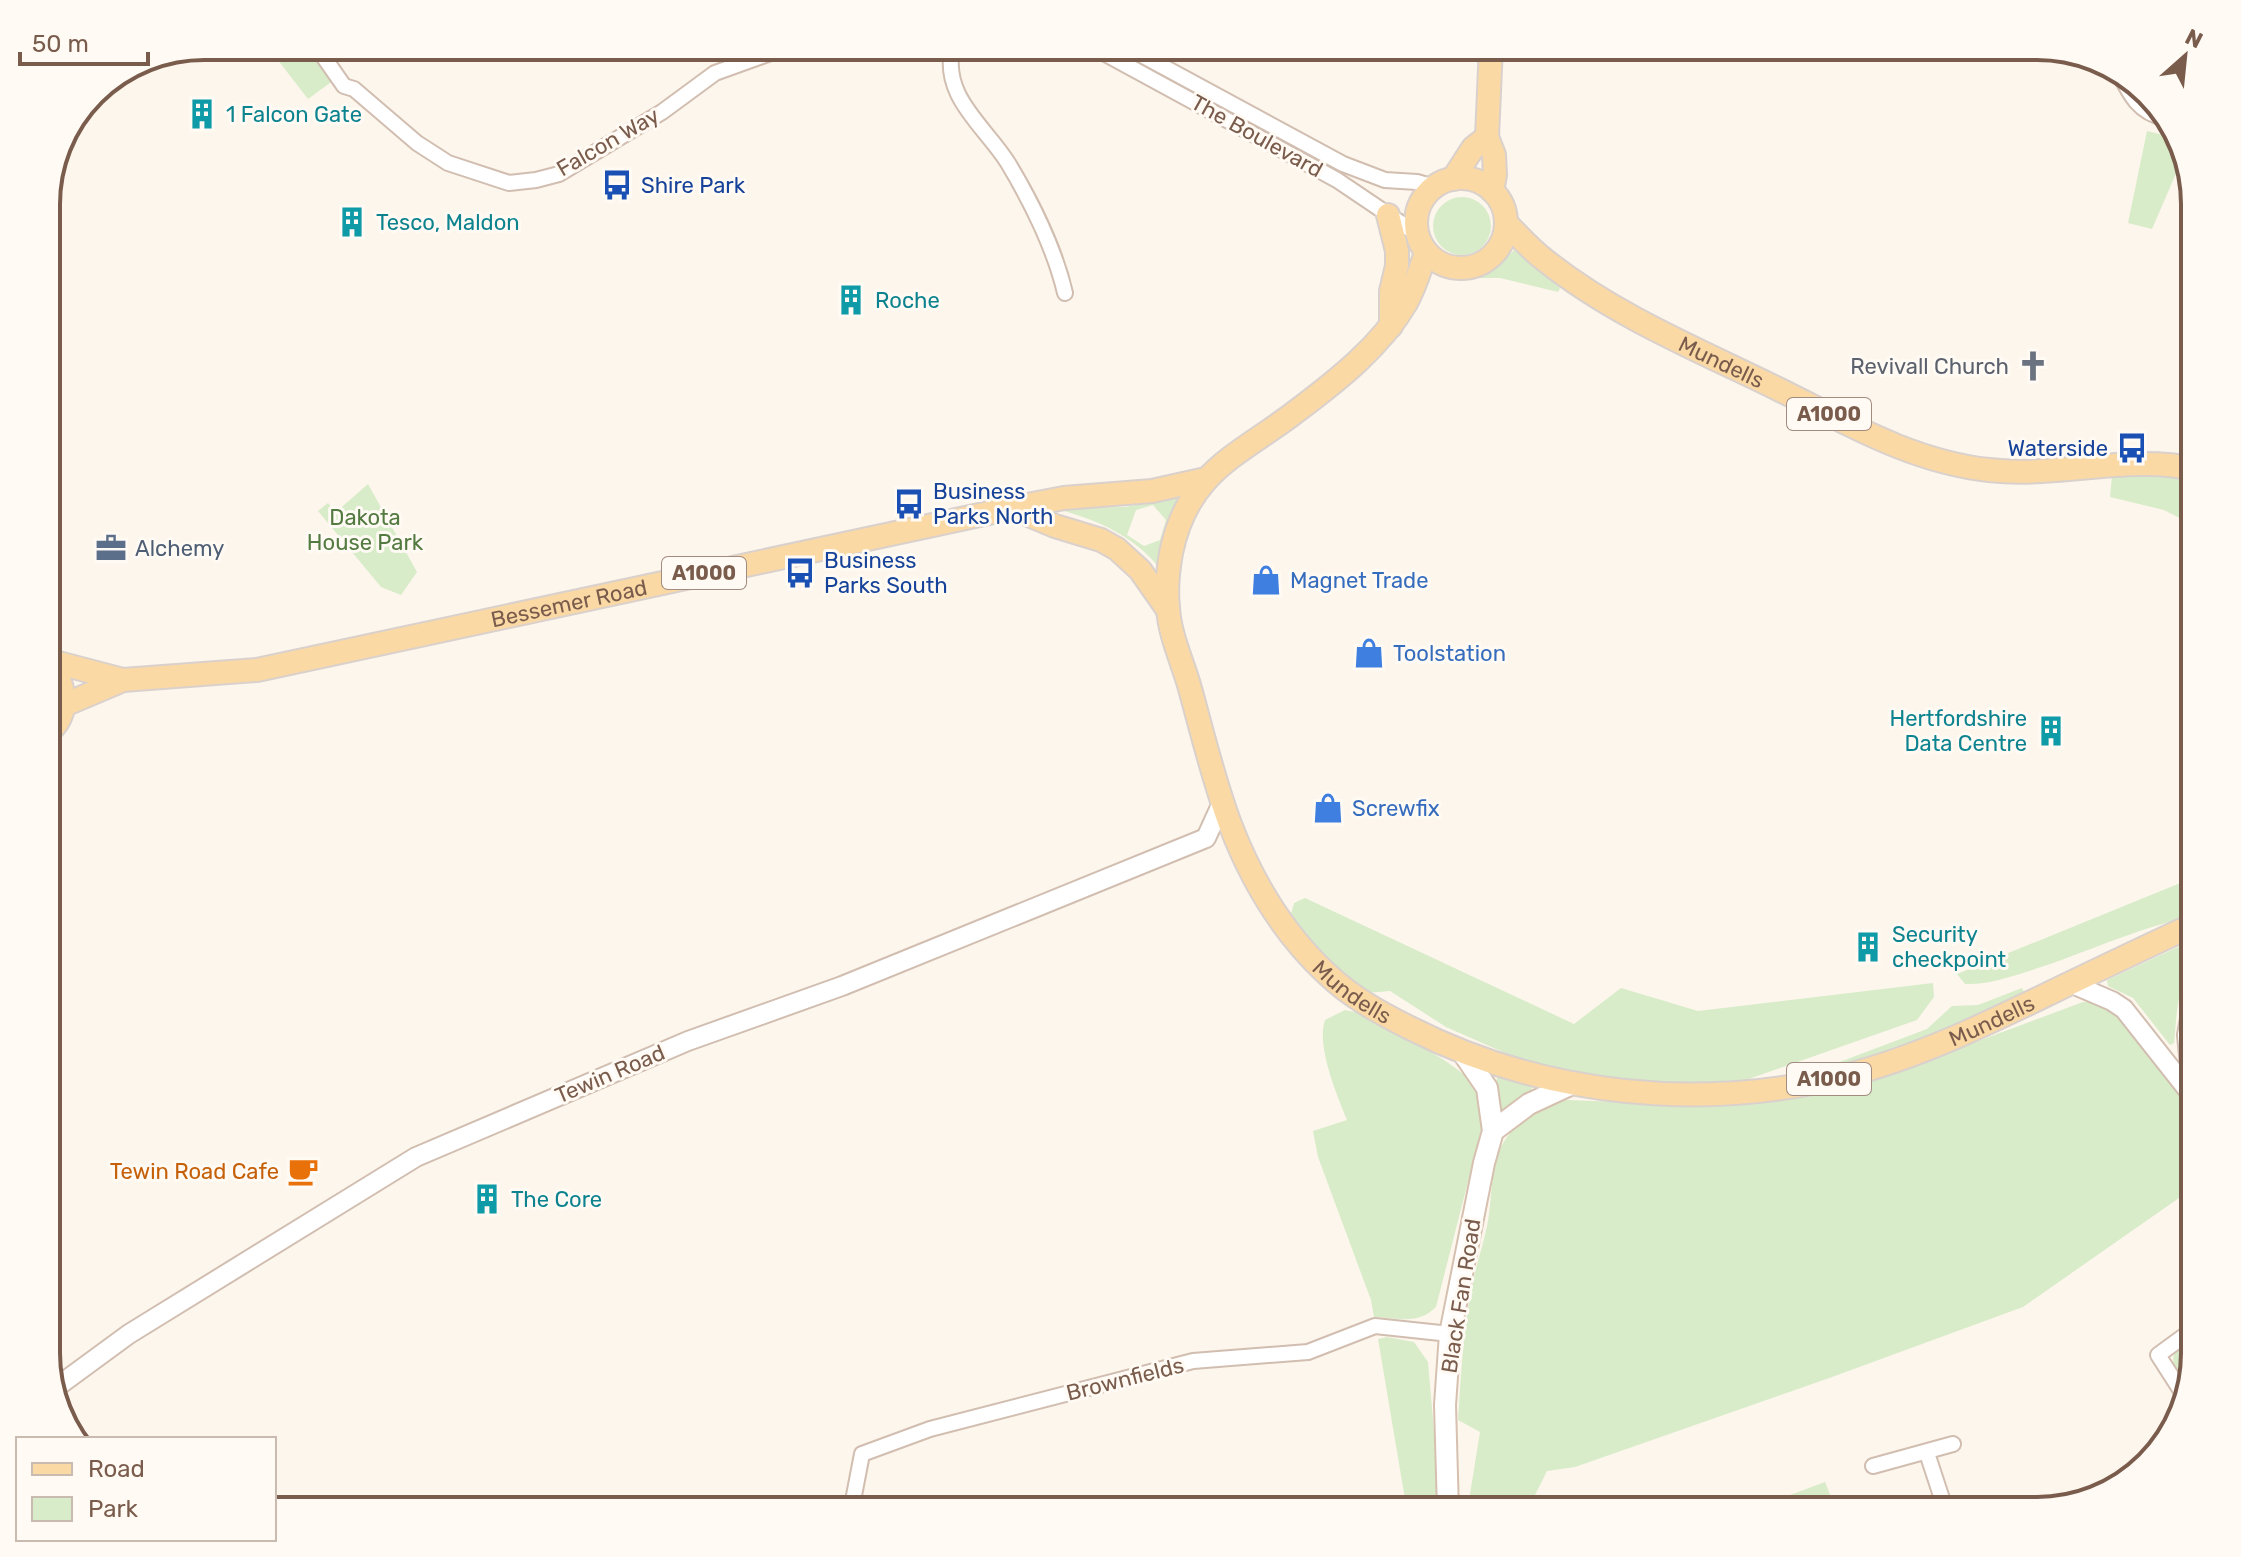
<svg xmlns="http://www.w3.org/2000/svg" width="2241" height="1557" viewBox="0 0 2241 1557" font-family="Rubik,sans-serif">
	<style>
		.green { fill: #d8ecc9; fill-rule: evenodd }
		.lines { fill: none; stroke-linecap: round; stroke-linejoin: round }
		.minor-casing { stroke: #d1beb0; stroke-width: 18 }
		.tertiary-casing { stroke: #d1beb0; stroke-width: 22 }
		.secondary-casing { stroke: #d6c0b0; stroke-width: 24 }
		.primary-casing { stroke: #dad1cd; stroke-width: 26 }
		.minor { stroke: #fff; stroke-width: 14 }
		.tertiary { stroke: #fff; stroke-width: 18 }
		.secondary { stroke: #fff; stroke-width: 20 }
		.primary { stroke: #fbd9a5; stroke-width: 22 }
		.labels { text-anchor: middle; dominant-baseline: central; stroke-width: 6; stroke-linejoin: round; paint-order: stroke }
		.shield { fill: #fffaf3; stroke: #a28b7f; stroke-width: 2 }
		.shield-label { font-size: 20px; font-weight: bold; fill: #7a5c4d }
		.culture-label { font-size: 22px; fill: #0d838f; stroke: #fffaf3; text-anchor: start }
		.street-label { font-size: 22px; fill: #7a5c4d; stroke: #fffaf3 }
		.transit-label { font-size: 22px; fill: #164399; stroke: #fffaf3; text-anchor: start }
		.worship-label { font-size: 22px; fill: #5b616d; stroke: #fffaf3; text-anchor: end }
		.park-label { font-size: 22px; fill: #537a41; stroke: #fffaf3 }
		.service-label { font-size: 22px; fill: #4e5e75; stroke: #fffaf3; text-anchor: start }
		.shop-label { font-size: 22px; fill: #366cbe; stroke: #fffaf3; text-anchor: start }
		.food-label { font-size: 22px; fill: #c56008; stroke: #fffaf3; text-anchor: end }
		.rim { fill: none; stroke: #7a5c4d; stroke-width: 4 }
	</style>
	<rect width="100%" height="100%" fill="#fdf6ec"/>
	<path class="green" d="M 267,46 L 310,46 L 334,80 L 308,99 Z
		M 2147,131 L 2180,139 L 2184,155 L 2152,229 L 2128,223 Z
		M1433 226a29 29 0 1 1 58 0a29 29 0 1 1-58 0Z
		M 1514,250 L 1560,288 L 1558,292 L 1500,278 L 1478,278 L 1493,271 Z
		M 2195,388 L 2195,457 L 2183,455 L 2182,418 Z
		M 2154,474 L 2195,479 L 2195,526 L 2164,510 L 2110,497 L 2112,476 Z
		M 368,484 L 417,572 L 401,595 L 381,587 L 318,511 L 328,503 L 336,512 Z
		M 1180,497 L 1168,521 L 1157,565 C 1131,535 1101,522 1064,511 L 1064,508 L 1125,507 ZM 1153,505 L 1166,520 L 1160,540 L 1144,546 L 1127,535 L 1136,510 Z
		M 2195,877 L 2195,914 L 2190,917 C 2133,929 2081,955 2026,972 C 2006,978 1986,985 1965,984 L 1957,974 Z
		M 1305,898 L 1574,1024 L 1621,988 L 1698,1011 L 1933,983 L 1934,997 L 1917,1020 L 1746,1080 L 1656,1084 L 1598,1077 L 1541,1065 L 1505,1053 L 1446,1027 L 1390,991 C 1384,991 1377,993 1371,992 C 1346,988 1307,935 1291,914 L 1294,903 Z
		M 2195,939 C 2195,958 2185,972 2181,990 C 2176,1008 2176,1025 2174,1043 L 2170,1045 L 2133,998 L 2108,986 L 2107,980 Z
		M 2022,988 L 2025,994 L 1932,1037 L 1832,1068 L 1829,1066 L 1927,1029 L 1952,1006 L 1978,1005 Z
		M 2083,1002 L 2098,1002 L 2126,1019 L 2195,1117 L 2195,1198 L 2189,1191 L 2023,1307 L 1832,1377 L 1575,1467 L 1547,1471 L 1527,1511 L 1472,1511 L 1470,1494 L 1480,1432 L 1458,1420 C 1461,1375 1463,1330 1472,1286 C 1476,1265 1483,1246 1487,1226 C 1493,1198 1489,1161 1507,1137 C 1521,1116 1543,1103 1568,1100 L 1694,1105 L 1769,1100 L 1919,1063 Z
		M 1345,1010 L 1355,1012 C 1383,1027 1470,1066 1480,1094 C 1483,1101 1483,1111 1484,1119 L 1436,1307 C 1418,1325 1398,1318 1374,1317 L 1371,1300 L 1318,1157 L 1313,1131 L 1347,1120 C 1337,1095 1316,1046 1325,1020 Z
		M 1498,1077 L 1532,1086 L 1531,1093 L 1516,1100 L 1505,1110 L 1500,1108 L 1496,1081 Z
		M 2195,1336 L 2195,1354 L 2186,1384 L 2173,1363 L 2174,1351 Z
		M 1387,1337 L 1414,1342 L 1428,1362 L 1441,1511 L 1407,1511 L 1378,1339 Z
		M 1825,1482 L 1831,1497 L 1794,1511 L 1768,1511 L 1766,1504 Z"/>
	<g class="lines">
		<g class="minor-casing">
			<path id="minor" d="M 316,46 L 344,86 L 354,89 L 417,143 L 448,163 L 509,183 L 536,180 L 559,174 L 662,112 L 715,73 L 790,46
				M 953,46 C 940,96 985,126 1008,163 C 1031,201 1055,250 1065,293
				M 1091,46 L 1337,180 L 1417,234
				M 1125,46 L 1343,164 L 1385,180 L 1417,182 L 1434,187
				M 2118,71 C 2129,93 2138,113 2165,118
				M 2183,1394 L 2158,1355 L 2195,1328
				M 1927,1453 L 1946,1511
				M 1873,1466 L 1953,1444
				M 851,1511 L 862,1454 L 930,1429 L 1193,1361 L 1308,1352 L 1375,1326 L 1450,1334
				M 1748,1511 L 1766,1504"/>
		</g>
		<g class="tertiary-casing">
			<path id="tertiary" d="M 1206,838 L 1222,803
				M 2070,983 L 2112,1001 L 2124,1009 L 2195,1099
				M 2193,1096 L 2187,1035 L 2195,991
				M 54,1389 L 129,1334 L 416,1157 L 688,1041 L 842,986 L 1206,838"/>
		</g>
		<g class="secondary-casing">
			<path id="secondary" d="M 1493,1131 L 1529,1104 L 1572,1084
				M 1448,1511 L 1445,1405 L 1450,1334 L 1484,1163 L 1493,1131 L 1487,1088 L 1463,1053"/>
		</g>
		<g class="primary-casing">
			<g id="primary">
				<path d="M 1491,46 L 1487,137 L 1494,155 L 1495,175 L 1492,191"/>
				<circle cx="1461" cy="223" r="45"/>
				<path d="M 1453,179 L 1473,148 L 1487,137"/>
				<path d="M 1388,215 L 1397,251 L 1397,266 L 1391,291 L 1391,326"/>
				<path id="s1" d="M 1506,223 C 1519,236 1531,250 1546,261 C 1615,316 1701,351 1780,390 C 1847,423 1913,462 1989,470 C 2057,478 2128,454 2195,469"/>
				<path id="s2" d="M 1426,253 C 1420,269 1415,287 1406,303 C 1381,346 1338,380 1298,410 C 1240,455 1188,470 1171,553 C 1168,570 1166,590 1168,607 C 1169,633 1182,661 1189,685 C 1202,731 1213,779 1230,824 C 1251,879 1283,933 1327,974 C 1351,997 1380,1013 1410,1028 C 1544,1096 1702,1112 1848,1075 C 1918,1057 1984,1025 2048,994 C 2097,970 2146,947 2195,924"/>
				<path d="M 1012,508 L 1055,526 L 1101,540 L 1117,549 L 1140,570 L 1168,610"/>
				<path d="M 46,659 C 65,681 73,714 46,734"/>
				<path id="s3" d="M 47,660 L 123,680 L 257,670 L 1012,508 L 1064,498 L 1152,491 L 1206,479"/>
				<path d="M 64,705 L 123,680"/>
			</g>
		</g>
		<use href="#minor" class="minor"/>
		<use href="#tertiary" class="tertiary"/>
		<use href="#secondary" class="secondary"/>
		<use href="#primary" class="primary"/>
	</g>
	<defs>
		<g id="building-bare" transform="scale(2.4)"><path d="M-4-6H4V6H1V3H-1V6H-4ZM-2.5-4.3h1.7v1.8h-1.7ZM.8-4.3h1.7v1.8H.8ZM-2.5-1h1.7V.8h-1.7ZM.8-1h1.7V.8H.8Z" fill="#0f9aa8" stroke="#fffaf3" stroke-width="2.5" paint-order="stroke"/></g>
		<g id="bus-bare" transform="scale(2.4)"><path d="M-5-6H5V4H4V6H2V4H-2V6H-4V4H-5ZM-3.5-4V0h7V-4ZM-3.5 1.2v1.5H-2V1.2ZM2 1.2v1.5H3.5V1.2Z" fill="#1a4fb4" stroke="#fffaf3" stroke-width="2.5" paint-order="stroke"/></g>
		<g id="church-bare" transform="scale(2.4)"><path d="M-1.2-6h2.4v3.5h3.3v2.4h-3.3V6h-2.4V-.1h-3.3v-2.4h3.3Z" fill="#6b7280" stroke="#fffaf3" stroke-width="2.5" paint-order="stroke"/></g>
		<g id="office-bare" transform="scale(2.4)"><path d="M-6-3h4V-5.5h4V-3h4V5H-6ZM-1-4.5V-3h2v-1.5ZM-6 0V1H6V0Z" fill="#5c6f8a" stroke="#fffaf3" stroke-width="2.5" paint-order="stroke"/></g>
		<g id="shop-bare" transform="scale(2.4)"><path d="M-5-2.5h2.3a2.7 3.5 0 0 1 5.4 0H5L5.5 6h-11ZM-1.5-2.5h3a1.5 2.3 0 0 0-3 0Z" fill="#3f7fe0" stroke="#fffaf3" stroke-width="2.5" paint-order="stroke"/></g>
		<g id="cafe-bare" transform="scale(2.4)"><path d="M-5.5-4.5H6V0H3Q3 3.5 0 3.5H-2.5Q-5.5 3.5-5.5 0ZM3-3.2v2h1.7v-2ZM-6 4.5H4V6H-6Z" fill="#e8710a" stroke="#fffaf3" stroke-width="2.5" paint-order="stroke"/></g>
	</defs>
	<g fill-rule="evenodd">
		<use href="#building-bare" x="202" y="114"/>
		<use href="#bus-bare" x="617" y="185"/>
		<use href="#building-bare" x="352" y="222"/>
		<use href="#building-bare" x="851" y="300"/>
		<use href="#church-bare" x="2033" y="366"/>
		<use href="#bus-bare" x="2132" y="448"/>
		<use href="#bus-bare" x="909" y="504"/>
		<use href="#office-bare" x="111" y="548"/>
		<use href="#bus-bare" x="800" y="573"/>
		<use href="#shop-bare" x="1266" y="580"/>
		<use href="#shop-bare" x="1369" y="653"/>
		<use href="#building-bare" x="2051" y="731"/>
		<use href="#shop-bare" x="1328" y="808"/>
		<use href="#building-bare" x="1868" y="947"/>
		<use href="#cafe-bare" x="303" y="1171"/>
		<use href="#building-bare" x="487" y="1199"/>
	</g>
	<g class="labels">
		<g class="shield">
			<rect x="1787" y="398" width="84" height="32" rx="6"/>
			<rect x="662" y="557" width="84" height="32" rx="6"/>
			<rect x="1787" y="1063" width="84" height="32" rx="6"/>
		</g>
		<g class="shield-label">
			<text x="1829" y="414">A1000</text>
			<text x="704" y="573">A1000</text>
			<text x="1829" y="1079">A1000</text>
		</g>
		<g class="culture-label">
			<text x="226" y="114">1 Falcon Gate</text>
			<text x="376" y="222">Tesco, Maldon</text>
			<text x="875" y="300">Roche</text>
			<text x="2027" y="718" text-anchor="end">Hertfordshire<tspan x="2027" dy="25">Data Centre</tspan></text>
			<text x="1892" y="934">Security<tspan x="1892" dy="25">checkpoint</tspan></text>
			<text x="511" y="1199">The Core</text>
		</g>
		<g class="street-label">
			<text transform="translate(1257 136) rotate(29)">The Boulevard</text>
			<text transform="translate(608 142) rotate(-30)">Falcon Way</text>
			<text stroke="none"><textPath href="#s1" startOffset="258">Mundells</textPath></text>
			<text stroke="none"><textPath href="#s3" startOffset="532">Bessemer Road</textPath></text>
			<text stroke="none"><textPath href="#s2" startOffset="896">Mundells</textPath></text>
			<text stroke="none"><textPath href="#s2" startOffset="1568">Mundells</textPath></text>
			<text transform="translate(610 1074) rotate(-23)">Tewin Road</text>
			<text transform="translate(1461 1296) rotate(-81)">Black Fan Road</text>
			<text transform="translate(1125 1379) rotate(-14)">Brownfields</text>
		</g>
		<g class="transit-label">
			<text x="641" y="185">Shire Park</text>
			<text x="2108" y="448" text-anchor="end">Waterside</text>
			<text x="933" y="491">Business<tspan x="933" dy="25">Parks North</tspan></text>
			<text x="824" y="560">Business<tspan x="824" dy="25">Parks South</tspan></text>
		</g>
		<g class="worship-label">
			<text x="2009" y="366">Revivall Church</text>
		</g>
		<g class="park-label">
			<text x="365" y="517">Dakota<tspan x="365" dy="25">House Park</tspan></text>
		</g>
		<g class="service-label">
			<text x="135" y="548">Alchemy</text>
		</g>
		<g class="shop-label">
			<text x="1290" y="580">Magnet Trade</text>
			<text x="1393" y="653">Toolstation</text>
			<text x="1352" y="808">Screwfix</text>
		</g>
		<g class="food-label">
			<text x="279" y="1171">Tewin Road Cafe</text>
		</g>
	</g>
	<path d="M0 0H2241V1557H0ZM204 60H2037A144 144 0 0 1 2181 204V1353A144 144 0 0 1 2037 1497H204A144 144 0 0 1 60 1353V204A144 144 0 0 1 204 60Z" fill="#fffaf3" fill-rule="evenodd"/>
	<path class="rim" d="M204 60H2037A144 144 0 0 1 2181 204V1353A144 144 0 0 1 2037 1497H204A144 144 0 0 1 60 1353V204A144 144 0 0 1 204 60Z"/>
	<rect x="16" y="1437" width="260" height="104" fill="#fffaf3" stroke="#cabbb1" stroke-width="2"/>
	<rect x="32" y="1463" width="40" height="12" fill="#fbd9a5" stroke="#cabbb1" stroke-width="2"/>
	<text x="88" y="1477" font-size="24" fill="#7a5c4d">Road</text>
	<rect x="32" y="1497" width="40" height="24" fill="#d8ecc9" stroke="#cabbb1" stroke-width="2"/>
	<text x="88" y="1517" font-size="24" fill="#7a5c4d">Park</text>
	<g transform="translate(2185 56) rotate(27)" stroke="#fffaf3" stroke-width="6" paint-order="stroke">
	<path d="M0-6L14 30L0 20L-14 30Z" fill="#7a5c4d"/>
	<text y="-12" font-size="22" font-weight="bold" text-anchor="middle" fill="#7a5c4d">N</text>
	</g>
	<path d="M20 52v12h128v-12" fill="none" stroke="#7a5c4d" stroke-width="4"/>
	<text x="32" y="52" font-size="24" fill="#7a5c4d" stroke="#fffaf3" stroke-width="6" paint-order="stroke">50 m</text>
</svg>
